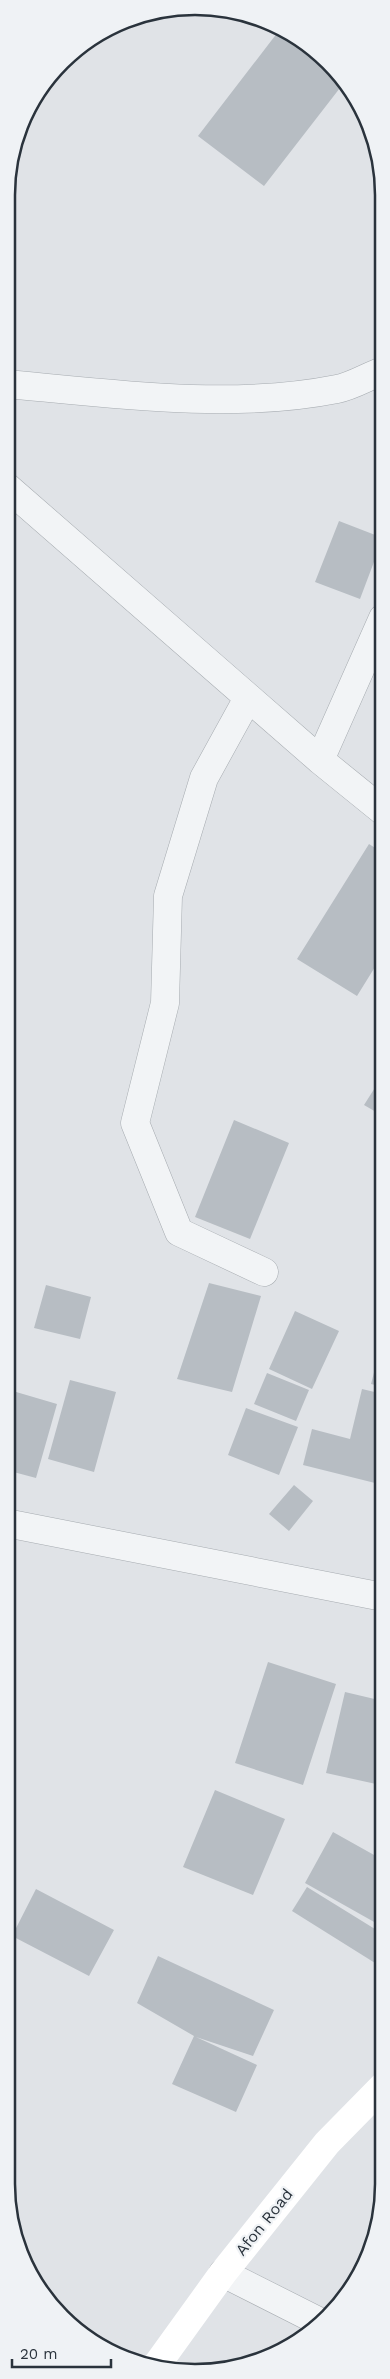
<svg xmlns="http://www.w3.org/2000/svg" width="390" height="2379" viewBox="0 0 390 2379" font-family="'Work Sans',sans-serif">
	<style>
		.building { fill: #b7bdc3 }
		.lines { fill: none; stroke-linecap: round; stroke-linejoin: round }
		.minor-casing { stroke: #a6abb0; stroke-width: 29 }
		.minor { stroke: #f2f4f6; stroke-width: 28 }
		.secondary { stroke: #fff; stroke-width: 28 }
		.labels { text-anchor: middle; dominant-baseline: central; stroke-width: 4.5; stroke-linejoin: round; paint-order: stroke }
		.street-label { font-size: 16px; fill: #2a333c; stroke: #eff2f5 }
		.rim { fill: none; stroke: #2a333c; stroke-width: 2.5 }
	</style>
	<rect width="100%" height="100%" fill="#e0e3e7"/>
	<path class="building" d="M 281,28 L 329,62 L 343,84 L 264,186 L 198,136 Z
		M 339,521 L 383,538 L 360,599 L 315,582 Z
		M 369,844 L 383,853 L 383,954 L 357,996 L 297,959 Z
		M 383,1075 L 383,1116 L 364,1105 Z
		M 234,1120 L 289,1143 L 250,1239 L 195,1217 Z
		M 209,1283 L 261,1296 L 232,1392 L 177,1379 Z
		M 46,1285 L 91,1297 L 80,1339 L 34,1328 Z
		M 295,1311 L 339,1331 L 312,1389 L 269,1369 Z
		M 377,1361 L 383,1363 L 383,1387 L 371,1384 Z
		M 267,1373 L 309,1390 L 296,1421 L 254,1404 Z
		M 70,1380 L 116,1392 L 94,1472 L 48,1459 Z
		M 6,1389 L 57,1404 L 36,1478 L 6,1470 Z
		M 362,1389 L 383,1394 L 383,1485 L 303,1465 L 312,1429 L 350,1439 Z
		M 246,1408 L 298,1427 L 279,1475 L 228,1455 Z
		M 294,1485 L 313,1501 L 289,1531 L 269,1514 Z
		M 268,1662 L 336,1684 L 303,1785 L 235,1763 Z
		M 345,1692 L 383,1701 L 383,1754 L 376,1784 L 326,1773 Z
		M 215,1790 L 285,1819 L 253,1895 L 183,1867 Z
		M 333,1832 L 383,1860 L 383,1927 L 305,1883 Z
		M 307,1887 L 383,1934 L 383,1968 L 292,1911 Z
		M 36,1889 L 114,1930 L 89,1976 L 12,1936 Z
		M 158,1956 L 274,2010 L 253,2056 L 196,2037 L 257,2065 L 236,2112 L 172,2084 L 194,2036 L 137,2003 Z"/>
	<g class="lines">
		<g class="minor-casing">
			<path id="minor" d="M 7,384 C 113,394 232,410 337,389 C 353,386 368,376 383,371
				M 7,487 L 320,760 L 383,811
				M 248,698 L 204,778 L 168,896 L 165,1003 L 135,1123 L 179,1232 L 264,1272
				M 320,760 L 383,618
				M 6,1523 L 383,1597
				M 223,2273 L 322,2323"/>
		</g>
		<use href="#minor" class="minor"/>
		<path class="secondary" d="M 156,2366 L 223,2273 L 327,2143 L 383,2086"/>
	</g>
	<g class="labels">
		<g class="street-label">
			<text transform="translate(264 2222) rotate(-51)">Afon Road</text>
		</g>
	</g>
	<path d="M0 0H390V2379H0ZM195 15H195A180 180 0 0 1 375 195V2184A180 180 0 0 1 195 2364H195A180 180 0 0 1 15 2184V195A180 180 0 0 1 195 15Z" fill="#eff2f5" fill-rule="evenodd"/>
	<path class="rim" d="M195 15H195A180 180 0 0 1 375 195V2184A180 180 0 0 1 195 2364H195A180 180 0 0 1 15 2184V195A180 180 0 0 1 195 15Z"/>
	<path d="M12 2359v8h99v-8" fill="none" stroke="#2a333c" stroke-width="2.5"/>
	<text x="20" y="2359" font-size="15" fill="#2a333c" stroke="#eff2f5" stroke-width="4" paint-order="stroke">20 m</text>
</svg>
